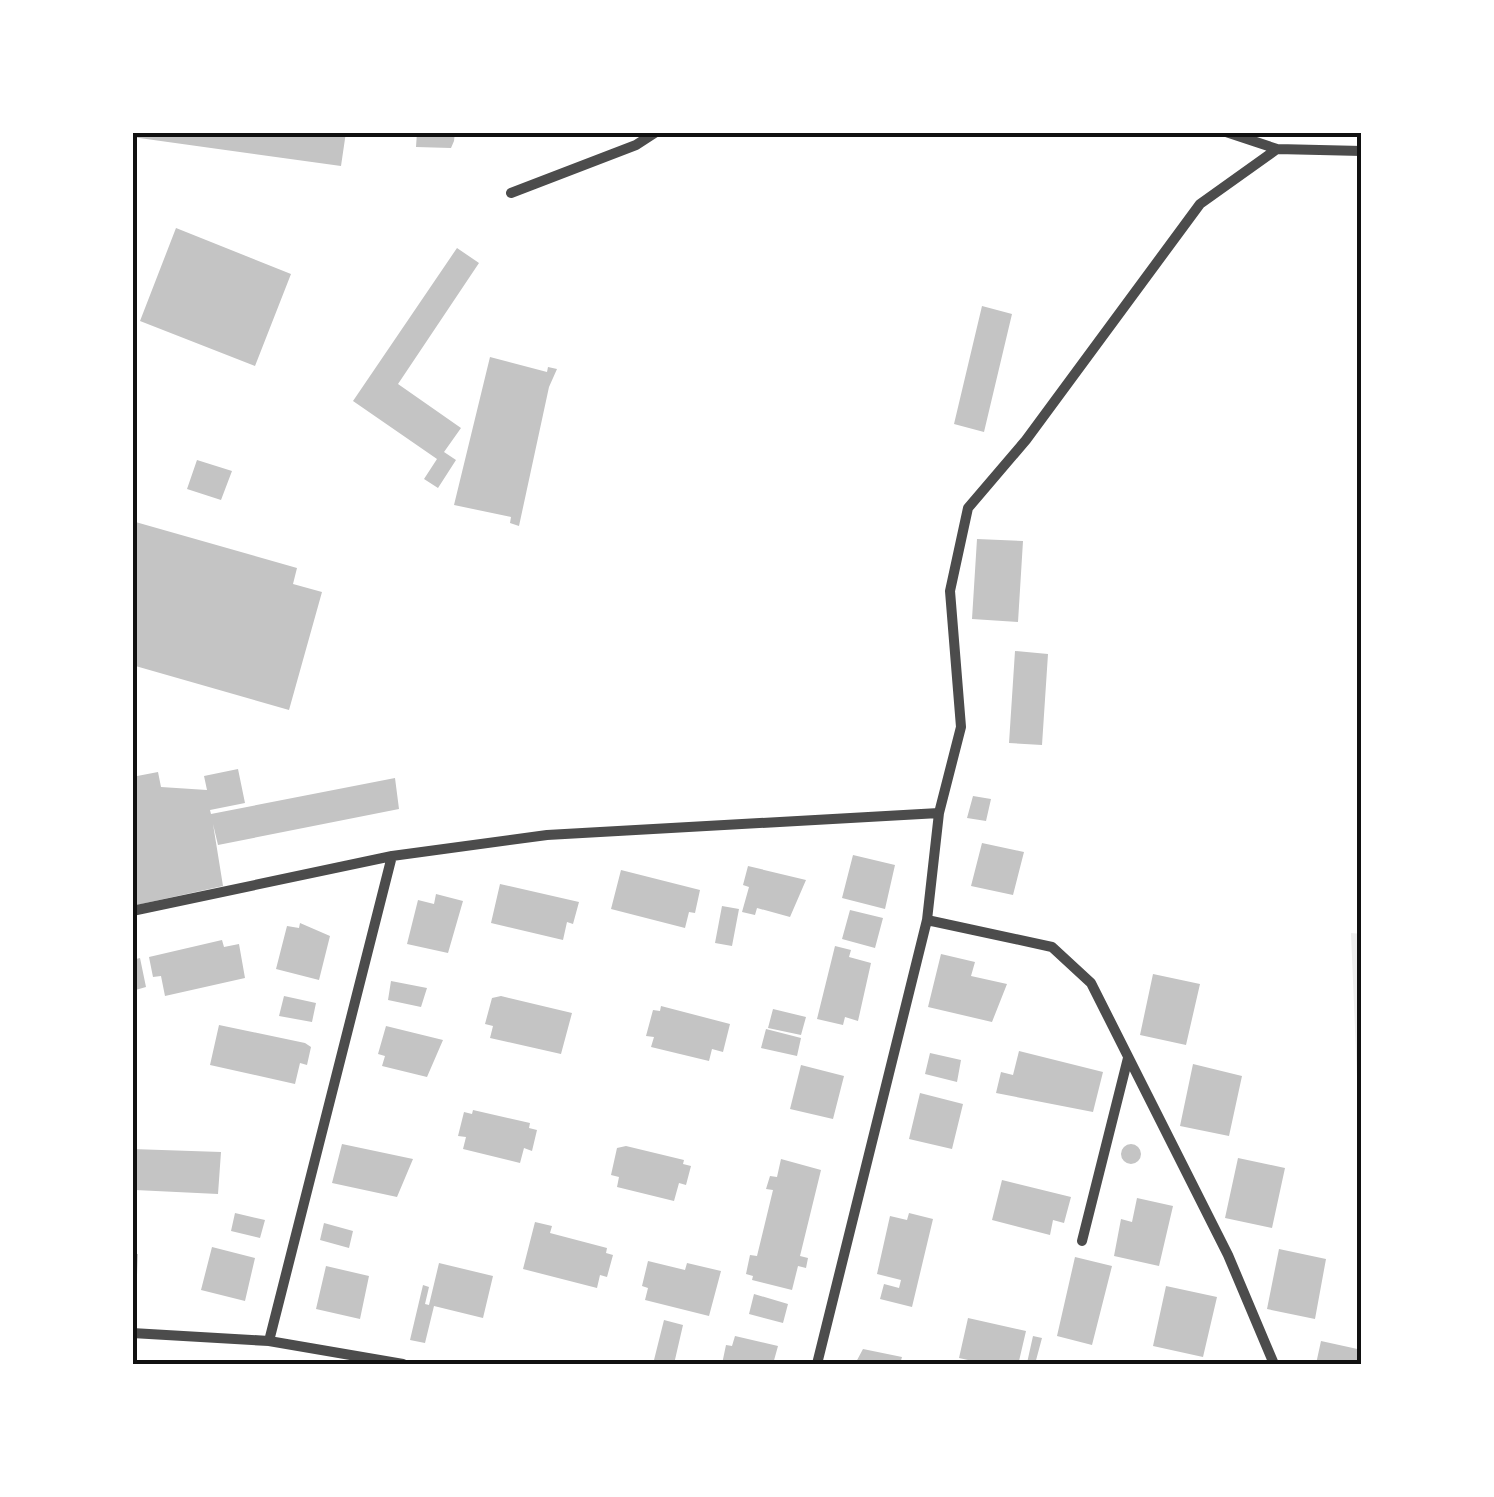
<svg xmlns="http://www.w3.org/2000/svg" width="1494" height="1497" viewBox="0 0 1494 1497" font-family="'Roboto Serif',serif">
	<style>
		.green { fill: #eee }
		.building { fill: #c4c4c4 }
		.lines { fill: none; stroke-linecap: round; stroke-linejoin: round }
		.minor { stroke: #4c4c4c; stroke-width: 10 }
		.neatline { fill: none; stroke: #111; stroke-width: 4 }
	</style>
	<rect width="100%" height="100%" fill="#fff"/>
	<path class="green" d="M 1351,933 L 1362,934 L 1362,1076 L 1357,1077 Z"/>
	<path class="building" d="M 132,132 L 346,132 L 341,166 L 132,137 Z
		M 417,132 L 455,132 L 454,141 L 451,148 L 416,147 Z
		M 176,228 L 291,274 L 255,366 L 140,321 Z
		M 457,248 L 479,263 L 398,384 L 461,428 L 444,452 L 456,460 L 438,488 L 424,479 L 437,459 L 353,401 Z
		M 982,306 L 1012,314 L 984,432 L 954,424 Z
		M 490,357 L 547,372 L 548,367 L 557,369 L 549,387 L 519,526 L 510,523 L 511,517 L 454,505 Z
		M 197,460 L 232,471 L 221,500 L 187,489 Z
		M 132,521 L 297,568 L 293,584 L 322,592 L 289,710 L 132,665 Z
		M 977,539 L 1023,541 L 1018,622 L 972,619 Z
		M 1015,651 L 1048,654 L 1042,745 L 1009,743 Z
		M 238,769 L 245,803 L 210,810 L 211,814 L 395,778 L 399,809 L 218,845 L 213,824 L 223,886 L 132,906 L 132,777 L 158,772 L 161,787 L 207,790 L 204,776 Z
		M 973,796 L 991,799 L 986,821 L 967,818 Z
		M 982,843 L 1024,852 L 1013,895 L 971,886 Z
		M 853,855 L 895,865 L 885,909 L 842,898 Z
		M 748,866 L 806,880 L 790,917 L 757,908 L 755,915 L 742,912 L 749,887 L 743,885 Z
		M 621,870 L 700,890 L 695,913 L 689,912 L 685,928 L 611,909 Z
		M 500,884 L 579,902 L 573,924 L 567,922 L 563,940 L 491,923 Z
		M 436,894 L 463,901 L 448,953 L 407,944 L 418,900 L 434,904 Z
		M 722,906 L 739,909 L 732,946 L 715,943 Z
		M 850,910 L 883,918 L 875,948 L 842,939 Z
		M 300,923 L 330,936 L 319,980 L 276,969 L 287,926 L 299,928 Z
		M 222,940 L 224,947 L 239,944 L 245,978 L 165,996 L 161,976 L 153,977 L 149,957 Z
		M 835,946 L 851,950 L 849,957 L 871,963 L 858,1021 L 845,1017 L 843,1025 L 817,1019 Z
		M 941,954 L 975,962 L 971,976 L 1007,984 L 992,1022 L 928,1007 Z
		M 140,958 L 146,987 L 132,991 L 132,960 Z
		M 1153,974 L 1200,984 L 1186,1045 L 1140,1035 Z
		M 391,981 L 427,988 L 421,1007 L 388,1000 Z
		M 284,996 L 316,1003 L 312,1022 L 279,1016 Z
		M 501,996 L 572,1013 L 561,1054 L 490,1038 L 493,1026 L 485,1024 L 492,998 Z
		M 661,1006 L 730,1024 L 723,1052 L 712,1049 L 709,1061 L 651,1047 L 654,1037 L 646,1036 L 653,1010 L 660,1011 Z
		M 773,1009 L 806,1017 L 801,1035 L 768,1028 Z
		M 219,1025 L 305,1043 L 311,1047 L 307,1065 L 300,1063 L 295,1084 L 210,1065 Z
		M 386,1026 L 443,1040 L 427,1077 L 382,1066 L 385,1056 L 378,1054 Z
		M 766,1029 L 801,1038 L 797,1056 L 761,1048 Z
		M 1019,1051 L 1103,1072 L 1093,1112 L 996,1093 L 1001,1072 L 1013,1075 Z
		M 930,1053 L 961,1060 L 957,1082 L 925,1074 Z
		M 1193,1064 L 1242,1076 L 1229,1136 L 1180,1126 Z
		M 801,1065 L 844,1076 L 833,1119 L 790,1109 Z
		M 920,1093 L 963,1104 L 952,1149 L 909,1139 Z
		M 473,1110 L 530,1123 L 529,1128 L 537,1130 L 532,1151 L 524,1148 L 520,1163 L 463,1149 L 466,1137 L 458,1136 L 464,1112 L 472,1114 Z
		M1121 1154a10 10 0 1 1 20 0a10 10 0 1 1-20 0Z
		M 342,1144 L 413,1159 L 397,1197 L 332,1183 Z
		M 626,1146 L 684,1160 L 683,1164 L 691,1166 L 686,1185 L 679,1183 L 674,1201 L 617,1187 L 619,1177 L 611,1175 L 617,1148 Z
		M 132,1149 L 221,1152 L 218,1194 L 135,1190 Z
		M 1238,1158 L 1285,1168 L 1272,1228 L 1225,1218 Z
		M 781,1159 L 821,1170 L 800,1256 L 808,1258 L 806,1268 L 798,1266 L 792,1290 L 752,1280 L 753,1276 L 746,1274 L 750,1255 L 757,1256 L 773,1190 L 766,1189 L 770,1176 L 777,1177 Z
		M 1002,1180 L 1071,1197 L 1064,1223 L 1053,1220 L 1050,1235 L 992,1220 Z
		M 1137,1198 L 1173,1206 L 1159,1266 L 1114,1256 L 1121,1219 L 1132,1222 Z
		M 235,1213 L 265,1220 L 260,1238 L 231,1231 Z
		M 909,1213 L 933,1219 L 912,1307 L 880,1299 L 884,1284 L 899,1288 L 901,1280 L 877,1274 L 890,1216 L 907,1220 Z
		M 535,1222 L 552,1226 L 550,1233 L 607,1248 L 606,1253 L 613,1255 L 607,1277 L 600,1275 L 597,1288 L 523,1269 Z
		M 324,1223 L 353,1231 L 349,1248 L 320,1240 Z
		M 212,1247 L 255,1258 L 245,1301 L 201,1290 Z
		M 1279,1249 L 1326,1259 L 1315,1319 L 1267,1309 Z
		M 132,1254 L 138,1254 L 136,1296 L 132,1296 Z
		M 1075,1257 L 1112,1266 L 1092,1345 L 1057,1336 Z
		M 648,1261 L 685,1270 L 687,1263 L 721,1271 L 709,1316 L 645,1300 L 648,1288 L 642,1286 Z
		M 439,1263 L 493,1276 L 483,1318 L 434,1306 L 425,1343 L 410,1340 L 423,1285 L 429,1287 L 425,1304 L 429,1305 Z
		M 326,1266 L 369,1276 L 360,1319 L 316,1309 Z
		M 1166,1286 L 1217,1297 L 1203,1357 L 1153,1346 Z
		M 754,1294 L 788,1304 L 783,1323 L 749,1314 Z
		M 968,1318 L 1026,1331 L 1019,1361 L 1027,1363 L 1033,1336 L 1042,1338 L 1035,1364 L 986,1364 L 959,1358 Z
		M 664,1320 L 683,1325 L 674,1364 L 653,1364 Z
		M 735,1336 L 778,1346 L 773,1364 L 722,1364 L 726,1345 L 732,1346 Z
		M 1321,1341 L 1362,1350 L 1362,1364 L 1316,1364 Z
		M 863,1349 L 902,1357 L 900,1364 L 855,1364 Z"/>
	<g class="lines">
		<path class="minor" d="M 1226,132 L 1277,149 L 1362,151
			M 511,193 L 636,145 L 656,132
			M 132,911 L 392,856 L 547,835 L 939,813
			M 927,920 L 1052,947 L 1091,983 L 1228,1255 L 1274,1364
			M 1082,1241 L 1128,1058
			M 132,1333 L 269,1341 L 403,1364
			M 269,1341 L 392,856
			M 817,1364 L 927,920 L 939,813 L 961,727 L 950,591 L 968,508 L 1026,440 L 1200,204 L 1277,149"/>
	</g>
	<rect width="1494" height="1497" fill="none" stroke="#ffffff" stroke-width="270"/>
	<rect x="135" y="135" width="1224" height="1227" class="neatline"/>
</svg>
